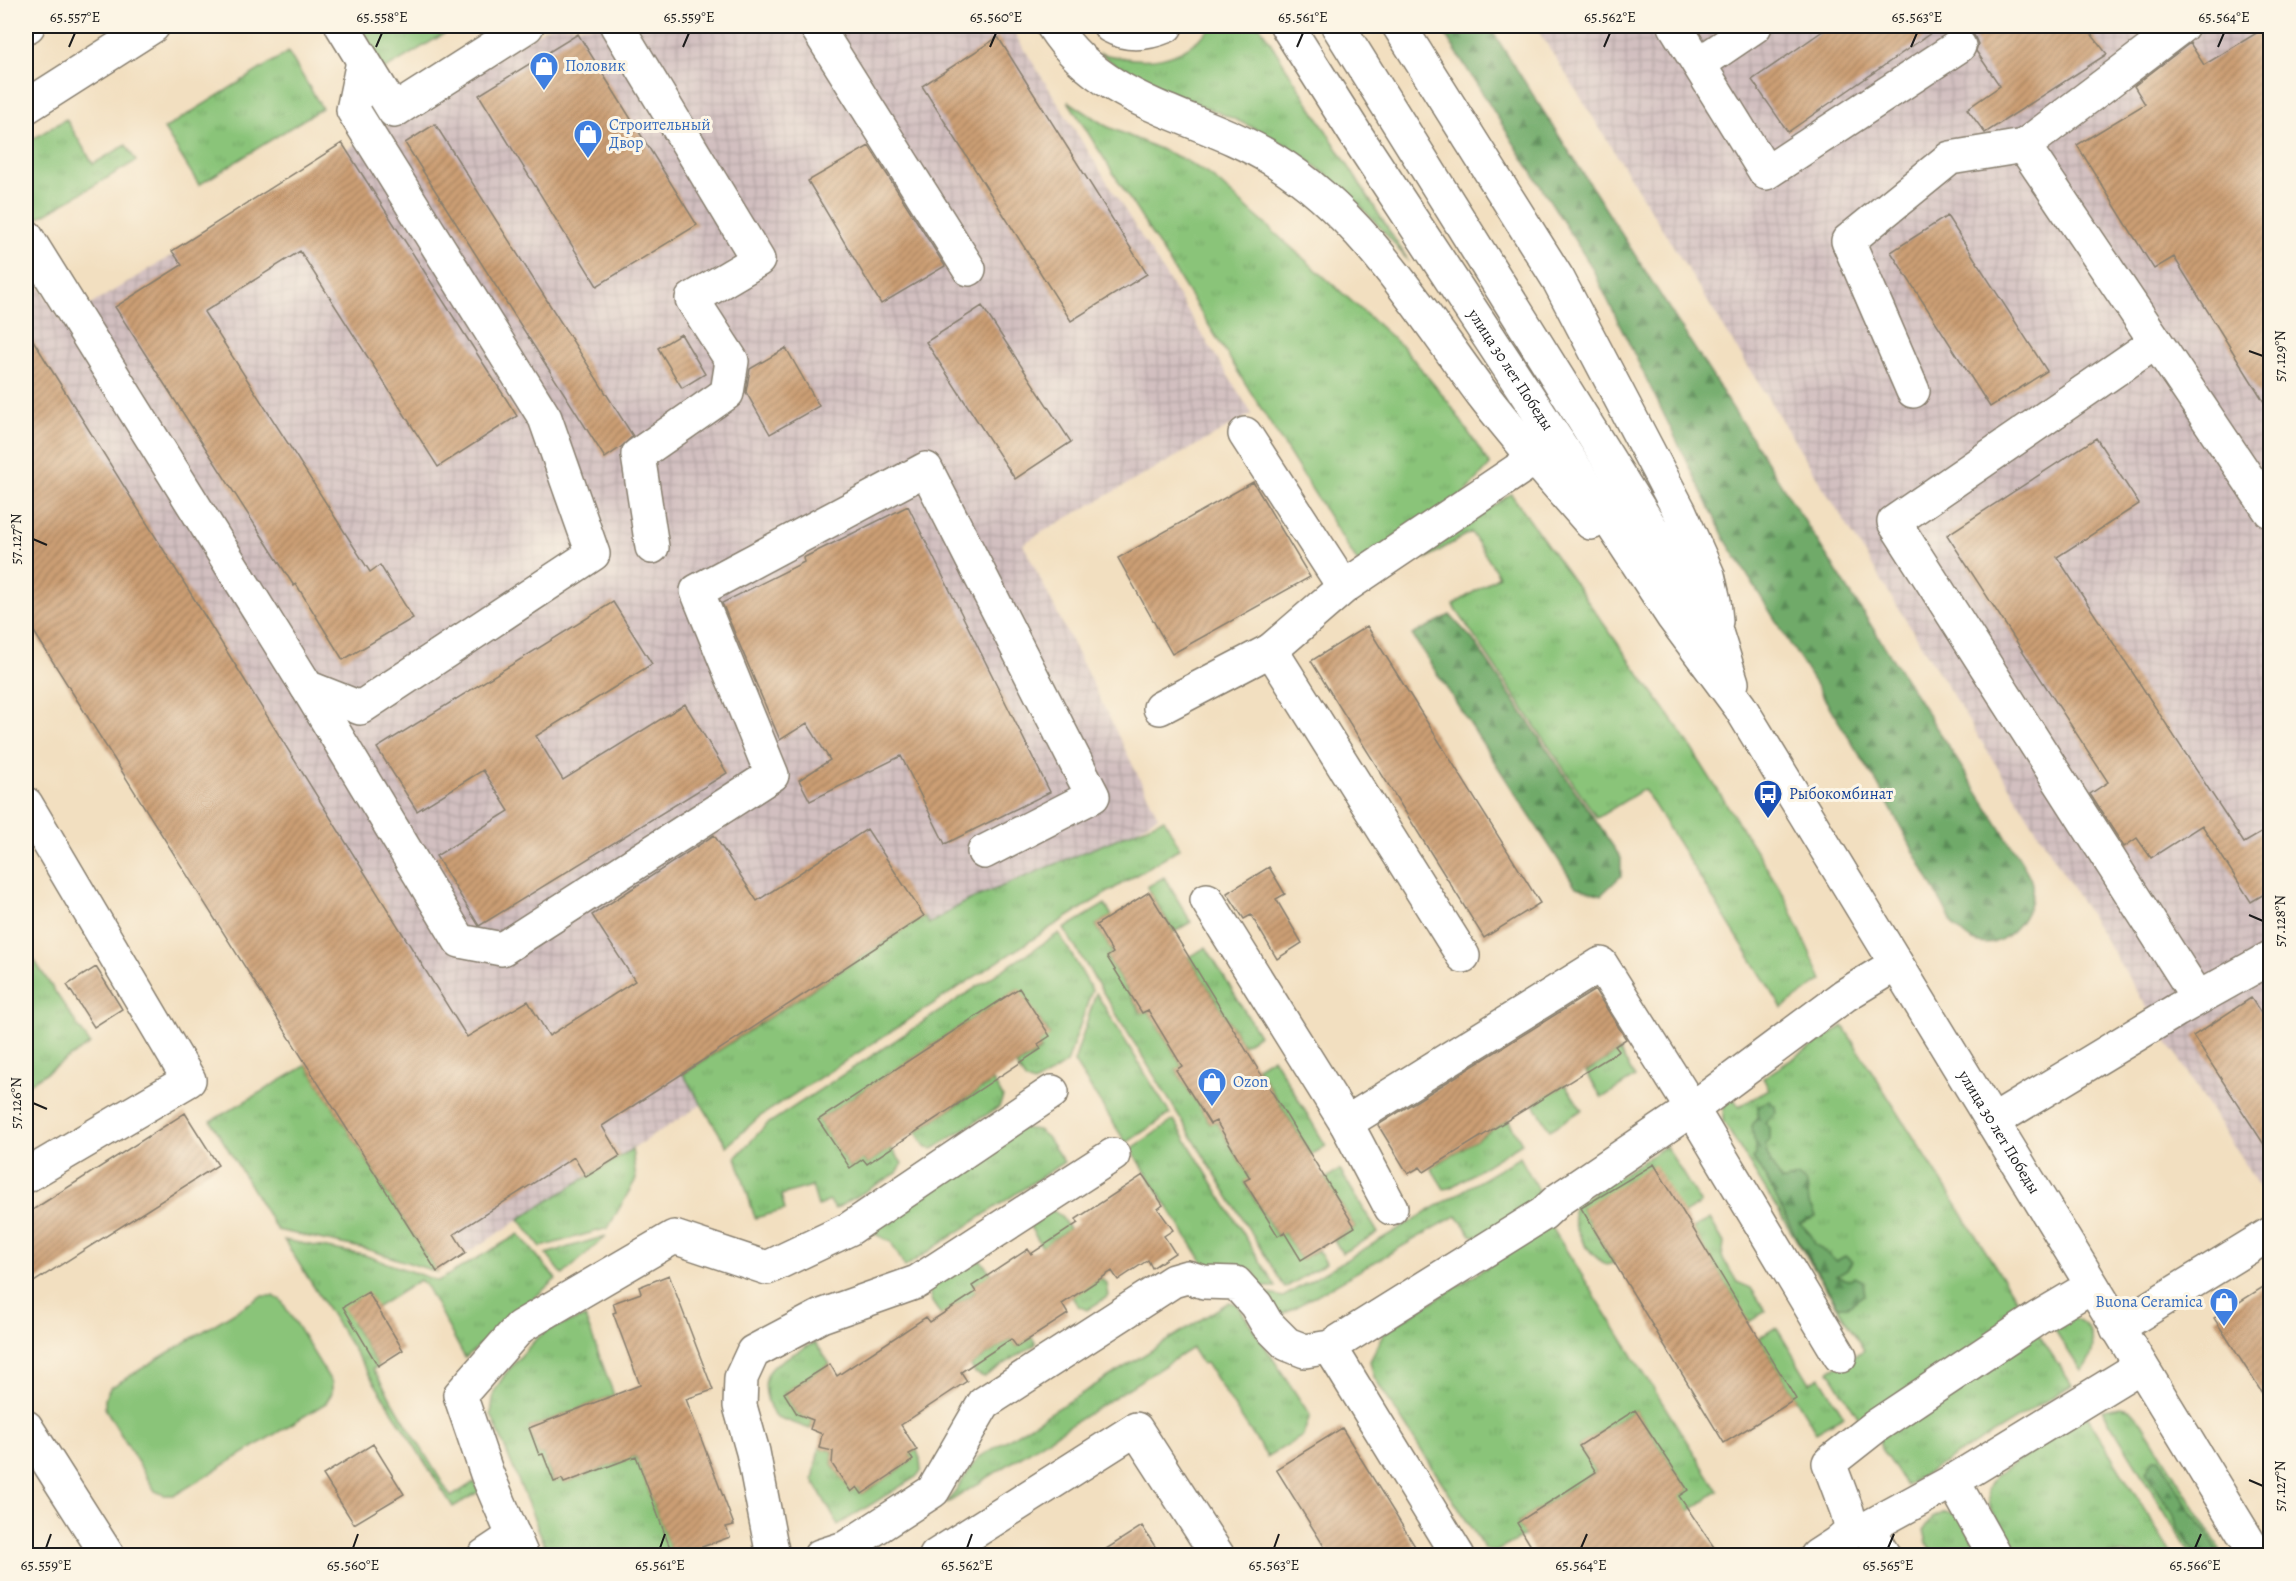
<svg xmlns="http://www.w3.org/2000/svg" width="2296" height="1581" viewBox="0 0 2296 1581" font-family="Alegreya,serif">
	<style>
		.industrial { fill: url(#industrial-grid) }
		.grass { fill: url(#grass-tufts); stroke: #53704a; stroke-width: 1.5 }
		.forest { fill: url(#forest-firs); stroke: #466342; stroke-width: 1.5 }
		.pitch { fill: #8ac479; stroke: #53704a; stroke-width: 1.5 }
		.building { fill: url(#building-hatch) }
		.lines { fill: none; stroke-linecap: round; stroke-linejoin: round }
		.minor-casing { stroke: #877e6e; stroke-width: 36 }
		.major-casing { stroke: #877e6e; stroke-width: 36 }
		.minor { stroke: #fff; stroke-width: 33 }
		.major { stroke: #fff; stroke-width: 33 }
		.ticks { fill: none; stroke: #1c1c1c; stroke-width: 2 }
		.labels { text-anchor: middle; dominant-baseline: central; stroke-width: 6; stroke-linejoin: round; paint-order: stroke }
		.shop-label { font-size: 16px; fill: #366cbe; stroke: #fcf5e5; text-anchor: start }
		.street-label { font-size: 16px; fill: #1c1c1c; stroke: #fcf5e5 }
		.transit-label { font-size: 16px; fill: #164399; stroke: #fcf5e5; text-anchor: start }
		.neatline { fill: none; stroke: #1c1c1c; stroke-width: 2 }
		.ticks-label { font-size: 15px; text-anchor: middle; fill: #1c1c1c }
	</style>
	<defs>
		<pattern id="industrial-grid" width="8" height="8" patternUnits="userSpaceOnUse" patternTransform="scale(1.5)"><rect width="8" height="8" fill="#d2bfc0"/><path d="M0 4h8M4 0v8" fill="none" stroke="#b4a4a4"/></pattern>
		<pattern id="grass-tufts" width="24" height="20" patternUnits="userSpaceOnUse" patternTransform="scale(1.5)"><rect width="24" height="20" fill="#8ac479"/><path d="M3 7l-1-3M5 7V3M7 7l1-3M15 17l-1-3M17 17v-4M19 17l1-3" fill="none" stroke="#76a868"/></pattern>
		<pattern id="forest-firs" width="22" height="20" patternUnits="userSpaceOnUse" patternTransform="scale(1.5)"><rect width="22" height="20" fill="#6faa69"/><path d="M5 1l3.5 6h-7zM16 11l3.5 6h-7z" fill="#5a8a56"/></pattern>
		<pattern id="building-hatch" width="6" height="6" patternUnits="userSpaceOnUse" patternTransform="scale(1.5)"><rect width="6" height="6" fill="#cc9f74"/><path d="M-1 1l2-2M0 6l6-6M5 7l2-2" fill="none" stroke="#a5815e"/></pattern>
	</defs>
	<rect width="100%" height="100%" fill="#fcf5e5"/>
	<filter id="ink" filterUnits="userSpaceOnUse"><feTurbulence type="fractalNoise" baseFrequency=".0167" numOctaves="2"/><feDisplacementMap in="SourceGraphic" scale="12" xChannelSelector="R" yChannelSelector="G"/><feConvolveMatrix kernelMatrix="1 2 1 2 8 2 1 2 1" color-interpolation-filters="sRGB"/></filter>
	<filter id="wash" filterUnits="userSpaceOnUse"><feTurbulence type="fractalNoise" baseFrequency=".008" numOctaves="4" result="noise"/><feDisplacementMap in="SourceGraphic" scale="24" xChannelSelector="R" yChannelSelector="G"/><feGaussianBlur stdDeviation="1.35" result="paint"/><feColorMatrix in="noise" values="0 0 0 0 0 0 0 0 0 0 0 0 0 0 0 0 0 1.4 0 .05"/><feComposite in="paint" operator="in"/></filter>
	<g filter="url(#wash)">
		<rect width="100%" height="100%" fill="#f2dfc0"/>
		<path class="industrial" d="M 550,26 L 1010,26 L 1252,414 L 1044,531 L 1023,544 L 1158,816 L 437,1272 L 26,619 L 26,264 L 62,322 Z
			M 1535,26 L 2270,26 L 2270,1205 L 1571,82 Z"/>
		<path class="grass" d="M 356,26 L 457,26 L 384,70 Z
			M 1213,26 L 1260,26 L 1409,262 C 1370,213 1327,168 1271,137 C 1215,105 1151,94 1099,53 C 1146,65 1179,63 1213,26 Z
			M 288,52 L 322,108 L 199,185 L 164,129 Z
			M 1068,101 L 1106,126 L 1183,159 L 1211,176 L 1404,348 L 1449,403 L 1490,465 L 1463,495 L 1358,563 Z
			M 66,119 L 93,164 L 126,145 L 136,161 L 30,223 L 26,216 L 26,143 Z
			M 1511,494 L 1681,732 L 1784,895 L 1822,980 L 1782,1008 L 1644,789 L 1597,818 L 1453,605 L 1499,576 L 1471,532 L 1427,558 L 1433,546 Z
			M 1164,819 L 1180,848 L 1053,926 L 759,1117 L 727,1146 L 683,1074 L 924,916 L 929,924 L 967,901 Z
			M 1164,877 L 1191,922 L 1174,932 L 1147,887 Z
			M 1105,904 L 1112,916 L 1096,925 L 1113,953 L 1107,957 L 1141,1013 L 1148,1010 L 1182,1066 L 1176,1070 L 1210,1124 L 1216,1121 L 1250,1178 L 1244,1182 L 1277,1236 L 1284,1232 L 1301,1260 L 1318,1250 L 1326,1263 L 1285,1288 L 1064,929 Z
			M 1059,933 L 1092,990 L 1067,1063 L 1034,1084 L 1026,1081 L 1016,1066 L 1041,1050 L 1038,1044 L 1050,1035 L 1018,989 L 818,1120 L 850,1168 L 863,1159 L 867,1164 L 891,1148 L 902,1163 L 897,1173 L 835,1209 L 830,1201 L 818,1206 L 812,1186 L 781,1195 L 785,1210 L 755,1218 L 736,1157 L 766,1125 Z
			M 1206,947 L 1259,1035 L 1243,1045 L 1189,957 Z
			M 26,948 L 90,1044 L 26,1086 Z
			M 1096,993 L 1170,1114 L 1126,1143 L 1074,1062 Z
			M 1843,1026 L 2025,1313 L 1860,1420 L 1829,1371 L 1864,1350 L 1723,1121 C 1723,1110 1723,1103 1733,1097 L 1739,1107 L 1769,1089 L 1763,1078 Z
			M 1619,1051 L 1635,1077 L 1602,1098 L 1586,1072 Z
			M 1273,1057 L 1326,1146 L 1311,1155 L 1257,1067 Z
			M 307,1065 L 437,1272 L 366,1249 L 277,1230 L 211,1121 Z
			M 993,1081 L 1003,1097 L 999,1107 L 933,1149 L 926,1148 L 916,1132 Z
			M 1565,1084 L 1582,1110 L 1550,1130 L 1534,1104 Z
			M 1174,1120 L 1276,1287 L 1262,1287 L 1253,1271 L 1235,1263 L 1214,1268 L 1209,1272 L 1131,1149 Z
			M 1508,1120 L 1522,1143 L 1450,1188 L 1444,1189 L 1431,1168 Z
			M 1022,1128 L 1038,1130 L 1047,1137 L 1064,1162 L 905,1267 L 891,1242 L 865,1229 Z
			M 1666,1146 L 1701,1204 L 1684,1214 L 1581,1208 L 1614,1263 L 1606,1265 C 1587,1252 1571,1229 1573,1206 Z
			M 632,1149 L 636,1179 L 608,1228 L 541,1247 L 519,1219 Z
			M 1520,1157 L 1543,1199 L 1486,1239 L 1471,1235 L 1457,1215 L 1280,1316 L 1265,1293 L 1283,1297 Z
			M 1340,1170 L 1378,1233 L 1342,1253 L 1334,1240 L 1355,1227 L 1325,1179 Z
			M 1052,1210 L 1061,1216 L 1069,1229 L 1042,1247 L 1029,1225 Z
			M 1710,1219 L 1724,1243 L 1722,1257 L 1737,1282 L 1751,1288 L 1766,1311 L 1749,1322 L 1693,1229 Z
			M 1551,1226 L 1718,1491 L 1624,1555 L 1581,1555 L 1688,1490 L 1635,1410 L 1579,1446 L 1596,1472 L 1517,1523 L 1525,1536 L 1495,1552 L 1485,1549 L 1479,1540 L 1374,1377 L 1370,1361 L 1385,1332 Z
			M 519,1234 L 556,1279 L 465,1358 L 427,1288 L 420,1280 L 352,1323 L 378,1366 L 373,1369 L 451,1497 L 474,1482 L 480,1491 L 453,1507 L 284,1240 L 364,1255 L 438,1281 Z
			M 606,1236 L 563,1275 L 546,1254 Z
			M 980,1260 L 992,1274 L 972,1286 L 976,1292 L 941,1315 L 932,1302 L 928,1288 Z
			M 1101,1278 L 1107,1284 L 1109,1296 L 1087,1310 L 1078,1306 L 1072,1297 Z
			M 1229,1302 L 1237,1304 L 1310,1415 L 1303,1436 L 1267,1457 L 1206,1363 L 1202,1364 L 1192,1348 L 946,1504 L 978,1458 Z
			M 2068,1316 C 2096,1323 2100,1351 2081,1371 L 2051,1324 Z
			M 585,1317 L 614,1395 L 529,1428 L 539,1455 L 543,1454 L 553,1482 L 562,1479 L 564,1483 L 636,1456 L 673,1555 L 549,1555 L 491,1414 L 494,1392 L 505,1374 L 536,1339 L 550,1329 Z
			M 1776,1327 L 1810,1383 L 1820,1377 L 1844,1416 L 1816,1432 L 1759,1338 Z
			M 2037,1332 L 2072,1385 L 1906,1486 L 1881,1449 L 1879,1438 Z
			M 1032,1337 L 1036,1344 L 984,1377 L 975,1373 L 971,1366 L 1011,1339 L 1017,1347 Z
			M 815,1342 L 830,1364 L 784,1393 L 797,1414 L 813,1420 L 810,1429 L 774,1416 C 750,1367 778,1364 815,1342 Z
			M 2120,1407 L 2129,1409 L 2142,1423 L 2224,1555 L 2191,1555 L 2102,1410 Z
			M 2087,1416 L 2172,1555 L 2020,1555 L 1990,1508 L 1988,1489 L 1996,1475 Z
			M 819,1448 L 833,1451 L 832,1464 L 851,1491 L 857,1487 L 862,1494 L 912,1461 L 909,1454 L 917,1450 L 920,1459 L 921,1471 L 916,1477 L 838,1525 L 813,1480 Z
			M 1945,1512 L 1959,1516 L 1983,1555 L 1934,1555 L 1927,1543 L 1924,1530 L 1932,1518 Z"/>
		<path class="forest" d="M 1440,26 L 1489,26 L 2022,862 C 2025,869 2031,877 2032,884 C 2036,912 2003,955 1973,941 C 1966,938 1960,931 1954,926 L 1877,783 L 1726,541 L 1591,266 Z
			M 1450,615 L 1473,640 L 1621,858 L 1621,876 L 1601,895 L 1576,887 L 1412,635 Z
			M 1769,1101 L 1775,1106 L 1776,1113 L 1765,1122 L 1770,1128 L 1770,1140 L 1765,1145 C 1766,1158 1775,1168 1781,1181 L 1786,1181 L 1798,1176 L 1807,1184 L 1809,1204 L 1813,1209 L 1816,1217 L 1800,1223 L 1811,1235 L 1815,1244 L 1836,1261 L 1845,1256 L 1852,1262 L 1847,1270 L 1837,1276 L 1847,1280 L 1855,1277 L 1863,1281 L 1865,1295 L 1848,1306 L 1838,1306 L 1797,1239 L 1769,1184 L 1753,1158 L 1756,1155 L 1752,1126 L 1757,1117 L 1759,1105 Z
			M 2154,1458 L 2159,1458 L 2189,1509 L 2207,1533 L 2219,1555 L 2196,1555 L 2185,1537 L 2177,1527 L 2174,1514 L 2159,1494 L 2146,1472 Z"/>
		<path class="pitch" d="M 261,1296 L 273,1296 L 281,1300 L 332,1383 L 332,1393 L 326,1403 L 175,1495 L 164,1495 L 155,1491 L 105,1408 L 105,1398 L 110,1388 Z"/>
		<g id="blocks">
			<path class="building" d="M 1830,26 L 1941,26 L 1788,132 L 1752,80 Z
				M 1959,26 L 2085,26 L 2107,54 L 1985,133 L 1967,109 L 2000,86 L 1976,51 L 1978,44 L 1974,35 Z
				M 2268,26 L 2271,26 L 2271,413 L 2174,257 L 2154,269 L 2077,145 L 2145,104 L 2134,86 L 2190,43 L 2204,65 Z
				M 578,34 L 697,225 L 597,286 L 479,95 Z
				M 998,37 L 1147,274 L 1071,321 L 922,86 Z
				M 435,124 L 633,436 L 621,447 L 605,458 L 405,143 Z
				M 342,143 L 517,416 L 438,467 L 300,251 L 204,312 L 370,572 L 380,565 L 413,618 L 343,660 L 296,584 L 294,586 L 115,307 L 182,265 L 172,251 Z
				M 869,146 L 945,266 L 881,304 L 808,181 Z
				M 1947,216 L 2047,371 L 1990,407 L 1891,252 Z
				M 982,306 L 1071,442 L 1015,479 L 926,342 Z
				M 26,329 L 467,1037 L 528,1001 L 549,1036 L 635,981 L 592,915 L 714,835 L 757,901 L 867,829 L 924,916 L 602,1126 L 620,1156 L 586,1177 L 574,1157 L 454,1234 L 466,1253 L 437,1272 L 26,619 Z
				M 681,334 L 705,374 L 682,388 L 658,348 Z
				M 786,348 L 819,406 L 770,434 L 746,392 L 750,369 Z
				M 2096,438 L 2139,504 L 2057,557 L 2244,843 L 2271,827 L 2271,890 L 2251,902 L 2202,825 L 2151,858 L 2137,838 L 2124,847 L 2090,794 L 2108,782 L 1947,535 Z
				M 1253,482 L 1310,577 L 1172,654 L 1118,558 Z
				M 908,506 L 1050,792 L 945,844 L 901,756 L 810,801 L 799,780 L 830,760 L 807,723 L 780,740 L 722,603 L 804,562 L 803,558 Z
				M 613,602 L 652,664 L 536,736 L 563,780 L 685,704 L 727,773 L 479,926 L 436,856 L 509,811 L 483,770 L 417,811 L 377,748 Z
				M 1367,626 L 1540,903 L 1484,938 L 1311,661 Z
				M 1269,867 L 1285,894 L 1276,899 L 1302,943 L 1277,959 L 1251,915 L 1244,919 L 1227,893 Z
				M 1149,892 L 1355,1227 L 1301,1260 L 1284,1232 L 1278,1236 L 1244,1181 L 1250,1178 L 1216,1121 L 1210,1124 L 1176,1070 L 1182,1066 L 1148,1010 L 1142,1013 L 1107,957 L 1113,953 L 1096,925 Z
				M 96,967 L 122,1009 L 94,1027 L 67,985 Z
				M 1019,988 L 1050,1036 L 1038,1044 L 1041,1049 L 867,1164 L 863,1159 L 850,1168 L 818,1120 Z
				M 1595,990 L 1626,1039 L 1615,1046 L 1619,1051 L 1424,1172 L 1420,1167 L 1408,1174 L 1378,1125 Z
				M 2251,998 L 2271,1028 L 2271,1155 L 2193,1036 Z
				M 185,1113 L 218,1165 L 26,1287 L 26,1214 Z
				M 1654,1164 L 1796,1399 L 1724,1443 L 1581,1208 Z
				M 1143,1175 L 1163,1205 L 1158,1209 L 1173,1230 L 1164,1236 L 1175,1253 L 1152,1268 L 1148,1260 L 1118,1280 L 1112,1271 L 1062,1304 L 1068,1314 L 1017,1347 L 1011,1339 L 961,1372 L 967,1381 L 901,1425 L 917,1450 L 909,1454 L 913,1460 L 862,1494 L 857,1487 L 851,1492 L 832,1464 L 833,1451 L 819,1448 L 822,1434 L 810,1429 L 813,1420 L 797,1414 L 784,1393 L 830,1364 L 837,1376 L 926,1317 L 930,1322 L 976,1292 L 972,1286 L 1028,1249 L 1031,1254 L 1078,1223 L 1076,1219 Z
				M 669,1275 L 713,1390 L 686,1399 L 734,1525 L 726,1527 L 730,1537 L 702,1547 L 706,1556 L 673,1556 L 636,1456 L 564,1483 L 562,1479 L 554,1482 L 543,1454 L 539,1455 L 529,1428 L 640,1385 L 613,1313 L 616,1312 L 613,1303 L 641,1293 L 639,1287 Z
				M 2271,1282 L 2271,1407 L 2214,1318 Z
				M 368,1292 L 403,1350 L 378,1366 L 343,1307 Z
				M 1635,1410 L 1688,1490 L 1679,1496 L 1720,1556 L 1537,1556 L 1517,1523 L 1596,1472 L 1579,1446 Z
				M 1342,1428 L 1421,1556 L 1330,1556 L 1276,1469 Z
				M 373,1444 L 404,1494 L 354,1524 L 323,1475 Z
				M 1142,1526 L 1161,1556 L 1095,1556 Z"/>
		</g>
	</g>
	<g filter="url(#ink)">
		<use href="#blocks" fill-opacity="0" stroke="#877e6e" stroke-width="1.5"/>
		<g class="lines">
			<g class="minor-casing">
				<g id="minor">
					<path d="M 342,26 L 394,111 L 527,26"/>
					<path d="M 617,26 L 758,260 L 692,299 L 732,361 L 727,393 L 638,455 L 652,547"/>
					<path d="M 816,26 L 969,269"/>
					<path d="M 1053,26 C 1105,107 1198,113 1274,160 C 1364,216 1421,312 1483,395 C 1517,439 1554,481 1591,523"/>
					<path d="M 1110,26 C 1128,36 1147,34 1166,26"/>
					<path id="s1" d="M 1287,26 L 1358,138 L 1673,617 L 1740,707 L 2257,1556"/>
					<path d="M 1338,26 L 1716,632 L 1732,683"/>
					<path d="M 1399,26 L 1558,279 L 1680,512 L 1708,575 L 1714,601 L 1716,621"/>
					<path d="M 1675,26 L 1766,173 L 1959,46"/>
					<path d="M 2182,26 L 2024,146 L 2270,511"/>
					<path d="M 1699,64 L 1755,26"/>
					<path d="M 26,236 L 307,687 L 360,708 L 593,554 L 545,418 L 353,110 L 363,61"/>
					<path d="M 2156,342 L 1894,522 L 2198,998"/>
					<path d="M 1913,391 L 1848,241 L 1950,158 L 2024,146"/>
					<path d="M 1245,434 L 1344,587"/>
					<path d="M 307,687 L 460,941 L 502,949 L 772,775 L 697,591 L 926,469 L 1093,796 L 984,852"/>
					<path d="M 1160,708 L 1271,650"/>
					<path d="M 26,804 L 189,1080 L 26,1176"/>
					<path d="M 1207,900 L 1346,1123 L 1601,964 L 1692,1109 L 1845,995 L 1896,964"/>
					<path d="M 1463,956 L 1271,650 L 1344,587 L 1534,459"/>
					<path d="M 1992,1122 L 2177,1010 L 2270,958"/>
					<path d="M 1346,1123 L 1391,1208"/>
					<path d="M 2117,1328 L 2270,1234"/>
					<path d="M 1330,1347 L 1458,1556"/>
					<path d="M 26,1427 L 108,1556"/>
					<path d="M 1953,1481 L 1995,1556"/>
					<path d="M 1867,1528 L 1884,1556"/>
					<path d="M 1852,1530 L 1867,1528 L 1953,1481 L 2141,1366"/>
					<path d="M 484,1556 L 514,1536"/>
					<path d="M 522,1556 L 487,1474 L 460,1395 L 520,1327 L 674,1237 L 767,1268 L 849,1229 L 1052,1092"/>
					<path d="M 773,1556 L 753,1452 L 740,1406 L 741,1378 L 753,1352 L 821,1316 L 917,1282 L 1113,1155"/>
					<path d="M 820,1556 L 845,1548 L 933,1491 L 984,1403 L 1173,1281 L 1187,1277 L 1204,1282 L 1236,1283 L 1256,1305 L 1267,1324 L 1287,1344 L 1305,1351 L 1330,1347 L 1543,1214 L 1558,1200 L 1692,1109 L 1840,1356"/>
					<path d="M 936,1556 L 1136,1429 L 1218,1556"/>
					<path d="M 1817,1556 L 1837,1543 L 1852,1530 L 1847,1511 L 1829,1463 L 1876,1426 L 2038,1318 L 2092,1286"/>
				</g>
			</g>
			<g class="major-casing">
				<path id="major" d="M 26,27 L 28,26
					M 26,107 L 153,26"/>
			</g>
			<use href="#minor" class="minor"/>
			<use href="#major" class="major"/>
		</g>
	</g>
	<path class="ticks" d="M 69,47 L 75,33M 376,47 L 382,33M 683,47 L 689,33M 990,47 L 996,33M 1297,47 L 1303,33M 1604,47 L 1610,33M 1911,47 L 1917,33M 2218,47 L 2224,33M 2249,351 L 2263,356M 33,539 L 47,545M 2249,915 L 2263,921M 33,1103 L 47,1109M 2249,1480 L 2263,1486M 46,1548 L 51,1534M 353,1548 L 358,1534M 660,1548 L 665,1534M 967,1548 L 972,1534M 1274,1548 L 1279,1534M 1581,1548 L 1587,1534M 1888,1548 L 1894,1534M 2195,1548 L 2201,1534"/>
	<defs>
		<g id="shop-pin" transform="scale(1.5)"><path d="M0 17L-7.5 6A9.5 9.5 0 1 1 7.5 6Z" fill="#3f7fe0" stroke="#fcf5e5"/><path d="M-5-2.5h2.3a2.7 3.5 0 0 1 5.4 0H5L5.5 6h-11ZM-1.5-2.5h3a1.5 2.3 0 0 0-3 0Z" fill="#fff"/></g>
		<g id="bus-pin" transform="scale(1.5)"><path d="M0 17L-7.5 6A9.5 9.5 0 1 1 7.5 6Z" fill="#1a4fb4" stroke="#fcf5e5"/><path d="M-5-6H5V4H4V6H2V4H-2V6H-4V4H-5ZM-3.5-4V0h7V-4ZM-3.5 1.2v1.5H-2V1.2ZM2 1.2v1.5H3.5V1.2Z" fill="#fff"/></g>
	</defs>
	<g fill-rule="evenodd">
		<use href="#shop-pin" x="544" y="66"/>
		<use href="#shop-pin" x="588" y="134"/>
		<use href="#bus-pin" x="1768" y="794"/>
		<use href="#shop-pin" x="1212" y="1082"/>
		<use href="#shop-pin" x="2224" y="1302"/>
	</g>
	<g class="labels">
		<g class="shop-label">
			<text x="565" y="66">Половик</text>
			<text x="609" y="125">Строительный<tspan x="609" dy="18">Двор</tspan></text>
			<text x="1233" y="1082">Ozon</text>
			<text x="2203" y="1302" text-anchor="end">Buona Ceramica</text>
		</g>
		<g class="street-label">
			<text stroke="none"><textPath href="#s1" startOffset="410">улица 30 лет Победы</textPath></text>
			<text stroke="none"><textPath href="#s1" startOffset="1316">улица 30 лет Победы</textPath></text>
		</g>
		<g class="transit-label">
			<text x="1789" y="794">Рыбокомбинат</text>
		</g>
	</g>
	<rect width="2296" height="1581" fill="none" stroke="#fcf5e5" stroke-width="66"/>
	<rect x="33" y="33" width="2230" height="1515" class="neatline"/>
	<g class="ticks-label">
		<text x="75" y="22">65.557°E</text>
		<text x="382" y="22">65.558°E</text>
		<text x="689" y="22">65.559°E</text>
		<text x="996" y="22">65.560°E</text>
		<text x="1303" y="22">65.561°E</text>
		<text x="1610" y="22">65.562°E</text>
		<text x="1917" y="22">65.563°E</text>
		<text x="2224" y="22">65.564°E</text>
		<text transform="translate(2280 356) rotate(-90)" y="5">57.129°N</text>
		<text transform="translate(16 539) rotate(-90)" y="5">57.127°N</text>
		<text transform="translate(2280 921) rotate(-90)" y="5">57.128°N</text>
		<text transform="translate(16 1103) rotate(-90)" y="5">57.126°N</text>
		<text transform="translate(2280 1486) rotate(-90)" y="5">57.127°N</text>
		<text x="46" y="1570">65.559°E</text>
		<text x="353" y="1570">65.560°E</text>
		<text x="660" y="1570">65.561°E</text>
		<text x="967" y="1570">65.562°E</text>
		<text x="1274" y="1570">65.563°E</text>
		<text x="1581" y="1570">65.564°E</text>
		<text x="1888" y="1570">65.565°E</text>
		<text x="2195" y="1570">65.566°E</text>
	</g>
</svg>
